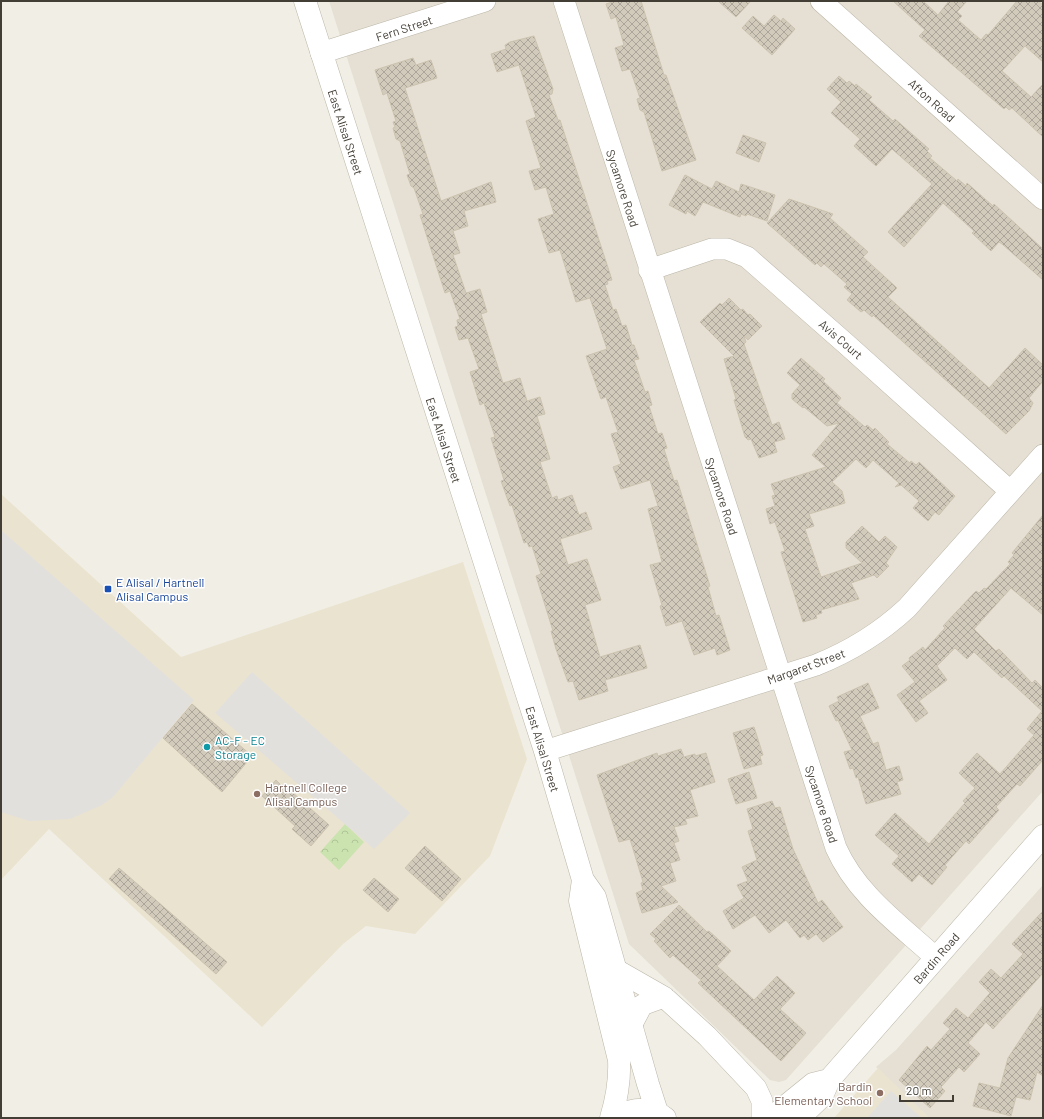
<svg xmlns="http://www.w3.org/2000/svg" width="1044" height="1119" viewBox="0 0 1044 1119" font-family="Barlow,sans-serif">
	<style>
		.residential { fill: #e5e0d3 }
		.education { fill: #eae3cf }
		.park { fill: url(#park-crowns) }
		.parking { fill: #e2e0dd }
		.building { fill: url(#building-cross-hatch); stroke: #ccc2af }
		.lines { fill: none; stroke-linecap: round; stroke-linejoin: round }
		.minor-casing { stroke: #bcb6a8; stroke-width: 22 }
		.tertiary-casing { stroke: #bcb6a8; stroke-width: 23 }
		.minor { stroke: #fff; stroke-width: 21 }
		.tertiary { stroke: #fff; stroke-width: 22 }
		.transit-dot { fill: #1a4fb4; stroke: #fff; stroke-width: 1.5 }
		.culture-dot { fill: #0f9aa8; stroke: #fff; stroke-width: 1.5 }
		.education-dot { fill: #8d6e63; stroke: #fff; stroke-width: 1.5 }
		.labels { text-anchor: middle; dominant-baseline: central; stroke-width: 3; stroke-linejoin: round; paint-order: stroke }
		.street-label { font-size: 12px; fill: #433e35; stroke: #fff }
		.transit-label { font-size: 12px; fill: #164399; stroke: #fff; text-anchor: start }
		.culture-label { font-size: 12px; fill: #0d838f; stroke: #fff; text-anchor: start }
		.education-label { font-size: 12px; fill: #785e54; stroke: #fff; text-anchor: start }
	</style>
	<defs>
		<pattern id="park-crowns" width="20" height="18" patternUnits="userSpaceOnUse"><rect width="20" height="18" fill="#cae3af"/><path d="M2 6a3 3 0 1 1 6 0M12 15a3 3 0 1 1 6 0" fill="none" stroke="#afc497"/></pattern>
		<pattern id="building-cross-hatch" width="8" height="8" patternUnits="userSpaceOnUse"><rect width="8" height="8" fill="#d2cabb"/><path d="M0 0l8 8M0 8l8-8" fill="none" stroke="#aca599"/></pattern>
	</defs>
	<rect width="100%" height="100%" fill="#f1eee5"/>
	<path class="residential" d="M 329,1 L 1043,1 L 1043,791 L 786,1080 L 779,1082 L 770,1080 L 629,944 Z
		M 1043,885 L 1043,1118 L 929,1118 L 876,1067 L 896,1050 Z"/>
	<path class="education" d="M 1,494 L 181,657 L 463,562 L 527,759 L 490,856 L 415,934 L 366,926 L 343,944 L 262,1027 L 49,829 L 1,880 Z
		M 878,1068 L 929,1118 L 834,1118 Z"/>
	<path class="park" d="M 345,824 L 364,842 L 339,870 L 320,852 Z"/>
	<path class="parking" d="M 1,530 L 194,700 L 113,797 L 102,805 L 70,819 L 29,821 L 1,812 Z
		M 252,672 L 410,813 L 374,849 L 215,713 Z
		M 891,1091 L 922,1118 L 867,1118 Z"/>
	<path class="building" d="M 615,1 L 641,1 L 664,75 L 666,75 L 696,160 L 662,171 L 644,112 L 640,110 L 637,99 L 640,98 L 630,69 L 622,71 L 615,48 L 624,45 L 616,17 L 611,19 L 606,4 Z
		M 718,1 L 751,1 L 736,17 Z
		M 893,1 L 923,1 L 938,15 L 949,1 L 967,1 L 957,12 L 962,16 L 958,20 L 981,40 L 986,34 L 988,35 L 1017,1 L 1038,1 L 1043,5 L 1043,62 L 1025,46 L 1002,71 L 1031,97 L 1043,84 L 1043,137 L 1012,108 L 1009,110 L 1006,107 L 1004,109 L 919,36 L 925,30 Z
		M 774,15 L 781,21 L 783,18 L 795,29 L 772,55 L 742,28 L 753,16 L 764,26 Z
		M 534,36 L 553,89 L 552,94 L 549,95 L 558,120 L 560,120 L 612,280 L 607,281 L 608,284 L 605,285 L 613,310 L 616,309 L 622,326 L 626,325 L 632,345 L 634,345 L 639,359 L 634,360 L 645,392 L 648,391 L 652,405 L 649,406 L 658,434 L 662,433 L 667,448 L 664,449 L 674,481 L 677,480 L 710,586 L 708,587 L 716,616 L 719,615 L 730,650 L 717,655 L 715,648 L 694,655 L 682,621 L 666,626 L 660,606 L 662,605 L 650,565 L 662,562 L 648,509 L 658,506 L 650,480 L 621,489 L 613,467 L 621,464 L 611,434 L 618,432 L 606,397 L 601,399 L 586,356 L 607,349 L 590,298 L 576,302 L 560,250 L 549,253 L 538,219 L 554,214 L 546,187 L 535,190 L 529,171 L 541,168 L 526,121 L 536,117 L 519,65 L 497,72 L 491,54 L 506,49 L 505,45 L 510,42 Z
		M 413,58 L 416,65 L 431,60 L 437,78 L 405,88 L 441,201 L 491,182 L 496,202 L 464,211 L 468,226 L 453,231 L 460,253 L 453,255 L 466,293 L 480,289 L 487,312 L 481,314 L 503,383 L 520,378 L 527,401 L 540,397 L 545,414 L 537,416 L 550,459 L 540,462 L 552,498 L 557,496 L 558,500 L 572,495 L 579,515 L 586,512 L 592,529 L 560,539 L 568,565 L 587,559 L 601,600 L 585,605 L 600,657 L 640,645 L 647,668 L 605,680 L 608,691 L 579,700 L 573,681 L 568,682 L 556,649 L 551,631 L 553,631 L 536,576 L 541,574 L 532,546 L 529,547 L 527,542 L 524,543 L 512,505 L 510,506 L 501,481 L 504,480 L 491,438 L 495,437 L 484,403 L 480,405 L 470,372 L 479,369 L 468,338 L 459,340 L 455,327 L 458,326 L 457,320 L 460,319 L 450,291 L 445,293 L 420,215 L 423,214 L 414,188 L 411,186 L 407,175 L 410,174 L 408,168 L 400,141 L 396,139 L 393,128 L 395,127 L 393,122 L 396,121 L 387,93 L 383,95 L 375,70 Z
		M 839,76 L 847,83 L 849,81 L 855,86 L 856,84 L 872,97 L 869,100 L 893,121 L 895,119 L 929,149 L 927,151 L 932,156 L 930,158 L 957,181 L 958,179 L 966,186 L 967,183 L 993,206 L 994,204 L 1043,249 L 1043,280 L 1002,244 L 999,242 L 991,251 L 972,233 L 974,231 L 943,203 L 904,247 L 888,232 L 932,184 L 892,149 L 876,166 L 854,146 L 860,139 L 831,113 L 841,102 L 827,89 Z
		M 743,135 L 766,143 L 759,162 L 736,153 Z
		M 685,175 L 712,189 L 716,181 L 739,192 L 741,184 L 775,195 L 767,221 L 747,214 L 746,216 L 741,214 L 740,217 L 703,202 L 695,216 L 687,211 L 686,214 L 669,205 Z
		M 789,199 L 833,214 L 830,218 L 868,252 L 863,257 L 897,288 L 888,297 L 989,388 L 1025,348 L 1043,365 L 1043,381 L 1029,398 L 1033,403 L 1029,411 L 1006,434 L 873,315 L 872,317 L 864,310 L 861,312 L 847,300 L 852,294 L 844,287 L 847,284 L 824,264 L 821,267 L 817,263 L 815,265 L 767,223 Z
		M 729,298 L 741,310 L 743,309 L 748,315 L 750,314 L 762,326 L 748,340 L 744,336 L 746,342 L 744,344 L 772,425 L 779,422 L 785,439 L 774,442 L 777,452 L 759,458 L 751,439 L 748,440 L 745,437 L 734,400 L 736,399 L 724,359 L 734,356 L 700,322 L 720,303 L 722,305 Z
		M 801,358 L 825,379 L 823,381 L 841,398 L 837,403 L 865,427 L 867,425 L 873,430 L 875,428 L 889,442 L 887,444 L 910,463 L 911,461 L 916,465 L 919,462 L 955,496 L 939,515 L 935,512 L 928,521 L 913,508 L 919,501 L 901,485 L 895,487 L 899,483 L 873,460 L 866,468 L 856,459 L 832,482 L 842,491 L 845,503 L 809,514 L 814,526 L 805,529 L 821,577 L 862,563 L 846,548 L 846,542 L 862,526 L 879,542 L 885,536 L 897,547 L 886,563 L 889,566 L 877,578 L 874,575 L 851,583 L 859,599 L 821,610 L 822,613 L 816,615 L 817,618 L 803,622 L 781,552 L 785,551 L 775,522 L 770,524 L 766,509 L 775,506 L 772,496 L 775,495 L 771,484 L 826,467 L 812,455 L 839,423 L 827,426 L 804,407 L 803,408 L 792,399 L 792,394 L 800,385 L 787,373 Z
		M 1043,515 L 1043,615 L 1011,588 L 974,629 L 996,651 L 999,649 L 1032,683 L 1035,680 L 1043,688 L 1043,760 L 1020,786 L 1017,784 L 996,807 L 999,810 L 969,844 L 966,841 L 945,865 L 947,867 L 932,885 L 919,874 L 912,882 L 892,864 L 899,856 L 875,835 L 895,813 L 929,844 L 965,803 L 963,801 L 975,788 L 959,773 L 977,753 L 1000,774 L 1034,735 L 1027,729 L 1042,711 L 1004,676 L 1002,678 L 974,652 L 967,659 L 955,648 L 937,666 L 947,680 L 919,701 L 928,713 L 916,722 L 897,695 L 915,682 L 902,666 L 910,660 L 909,658 L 923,647 L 925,650 L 945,628 L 943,626 L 976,591 L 979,593 L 984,588 L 986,589 L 1010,564 L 1008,562 L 1014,555 L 1012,553 Z
		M 868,683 L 879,708 L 860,716 L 873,744 L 878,742 L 886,770 L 899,766 L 903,780 L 897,782 L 901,794 L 866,804 L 858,777 L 856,778 L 853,768 L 850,769 L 844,752 L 852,750 L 838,720 L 836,721 L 829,706 L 839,701 L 837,697 Z
		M 192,704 L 252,756 L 222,792 L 163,738 Z
		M 754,727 L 763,755 L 760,756 L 762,764 L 744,769 L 733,733 Z
		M 681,749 L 684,757 L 695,754 L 695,756 L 706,753 L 715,782 L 690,790 L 698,816 L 685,819 L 687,824 L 674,827 L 679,841 L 674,843 L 680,860 L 670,863 L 676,881 L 661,886 L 678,902 L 642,913 L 636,893 L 643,890 L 641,883 L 643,882 L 630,839 L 619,842 L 597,775 L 657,753 L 658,756 Z
		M 749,772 L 757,798 L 736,804 L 728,779 Z
		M 276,780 L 282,786 L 283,784 L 329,825 L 311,846 L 292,829 L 295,826 L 262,796 Z
		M 772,801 L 775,808 L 780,807 L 793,849 L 818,903 L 822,900 L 843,927 L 823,942 L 816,934 L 808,940 L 804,935 L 800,938 L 786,920 L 769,933 L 755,915 L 733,929 L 723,911 L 744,898 L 737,885 L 748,881 L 742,867 L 757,860 L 748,831 L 753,829 L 747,809 Z
		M 425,846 L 461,879 L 442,901 L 405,868 Z
		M 119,868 L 227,962 L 216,974 L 109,879 Z
		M 374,878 L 399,899 L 388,912 L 363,890 Z
		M 679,905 L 707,932 L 709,931 L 731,951 L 717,966 L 754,1000 L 777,976 L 795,993 L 780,1009 L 806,1033 L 781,1061 L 698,983 L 701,980 L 673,955 L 670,958 L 654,941 L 656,939 L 650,934 Z
		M 1043,911 L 1043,973 L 993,1029 L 986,1022 L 968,1043 L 980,1054 L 964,1072 L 959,1067 L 941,1087 L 945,1091 L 930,1108 L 899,1080 L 927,1046 L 931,1050 L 950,1029 L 943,1023 L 956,1008 L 968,1018 L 990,993 L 979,982 L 991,969 L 1001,978 L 1023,954 L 1012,944 Z
		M 1043,1005 L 1043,1076 L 1037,1072 L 1030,1100 L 1016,1097 L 1011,1116 L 973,1106 L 979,1083 L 1000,1088 L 1008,1058 Z"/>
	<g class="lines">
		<g class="minor-casing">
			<path id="minor" d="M 564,1 L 836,848 C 857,895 899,924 936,958
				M 821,1 L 1043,199
				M 321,53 L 485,1
				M 649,270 L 712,249 L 727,249 L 747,257 L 845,343 L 1010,491
				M 545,751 L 816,665 C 851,651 879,634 907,608 L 1043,455
				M 615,969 L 664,997 L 707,1036 L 756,1088 L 762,1101 L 762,1118
				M 631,1026 L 642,1005 L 664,997"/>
		</g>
		<g class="tertiary-casing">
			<path id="tertiary" d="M 305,1 L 545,751 L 583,880 L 595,897 L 648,1084 L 657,1112
				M 583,880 L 580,901 L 619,1060 C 620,1081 617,1098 611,1118
				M 613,1118 C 631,1109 649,1105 665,1118
				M 771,1118 L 813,1084 L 829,1080
				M 799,1118 L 822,1096 L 829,1080 L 1043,836"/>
		</g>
		<use href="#minor" class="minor"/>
		<use href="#tertiary" class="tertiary"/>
	</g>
	<rect class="transit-dot" x="104" y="585" width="8" height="8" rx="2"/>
	<circle class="culture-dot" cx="207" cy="747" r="4"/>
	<g class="education-dot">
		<circle cx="257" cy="794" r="4"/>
		<circle cx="880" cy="1093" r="4"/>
	</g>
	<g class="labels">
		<g class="street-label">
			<text transform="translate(404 28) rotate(-18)">Fern Street</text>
			<text transform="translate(932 100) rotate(42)">Afton Road</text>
			<text transform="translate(346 132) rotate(72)">East Alisal Street</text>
			<text transform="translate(623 188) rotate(72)">Sycamore Road</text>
			<text transform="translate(841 339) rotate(41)">Avis Court</text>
			<text transform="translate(444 440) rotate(72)">East Alisal Street</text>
			<text transform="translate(722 496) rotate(72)">Sycamore Road</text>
			<text transform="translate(806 666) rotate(-20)">Margaret Street</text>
			<text transform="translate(543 749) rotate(73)">East Alisal Street</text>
			<text transform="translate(822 804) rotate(72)">Sycamore Road</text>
			<text transform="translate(936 958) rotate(-49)">Bardin Road</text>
		</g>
		<g class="transit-label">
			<text x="116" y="582">E Alisal / Hartnell<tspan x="116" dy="14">Alisal Campus</tspan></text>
		</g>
		<g class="culture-label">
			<text x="215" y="740">AC-F - EC<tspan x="215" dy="14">Storage</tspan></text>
		</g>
		<g class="education-label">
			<text x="265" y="787">Hartnell College<tspan x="265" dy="14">Alisal Campus</tspan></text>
			<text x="872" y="1086" text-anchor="end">Bardin<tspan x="872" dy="14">Elementary School</tspan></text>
		</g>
	</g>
	<rect width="1044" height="1119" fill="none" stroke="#433e35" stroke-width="4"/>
	<path d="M900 1095v6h53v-6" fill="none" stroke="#433e35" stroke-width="2"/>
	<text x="906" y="1095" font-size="12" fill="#433e35" stroke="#ffffff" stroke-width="3" paint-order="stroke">20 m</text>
</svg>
